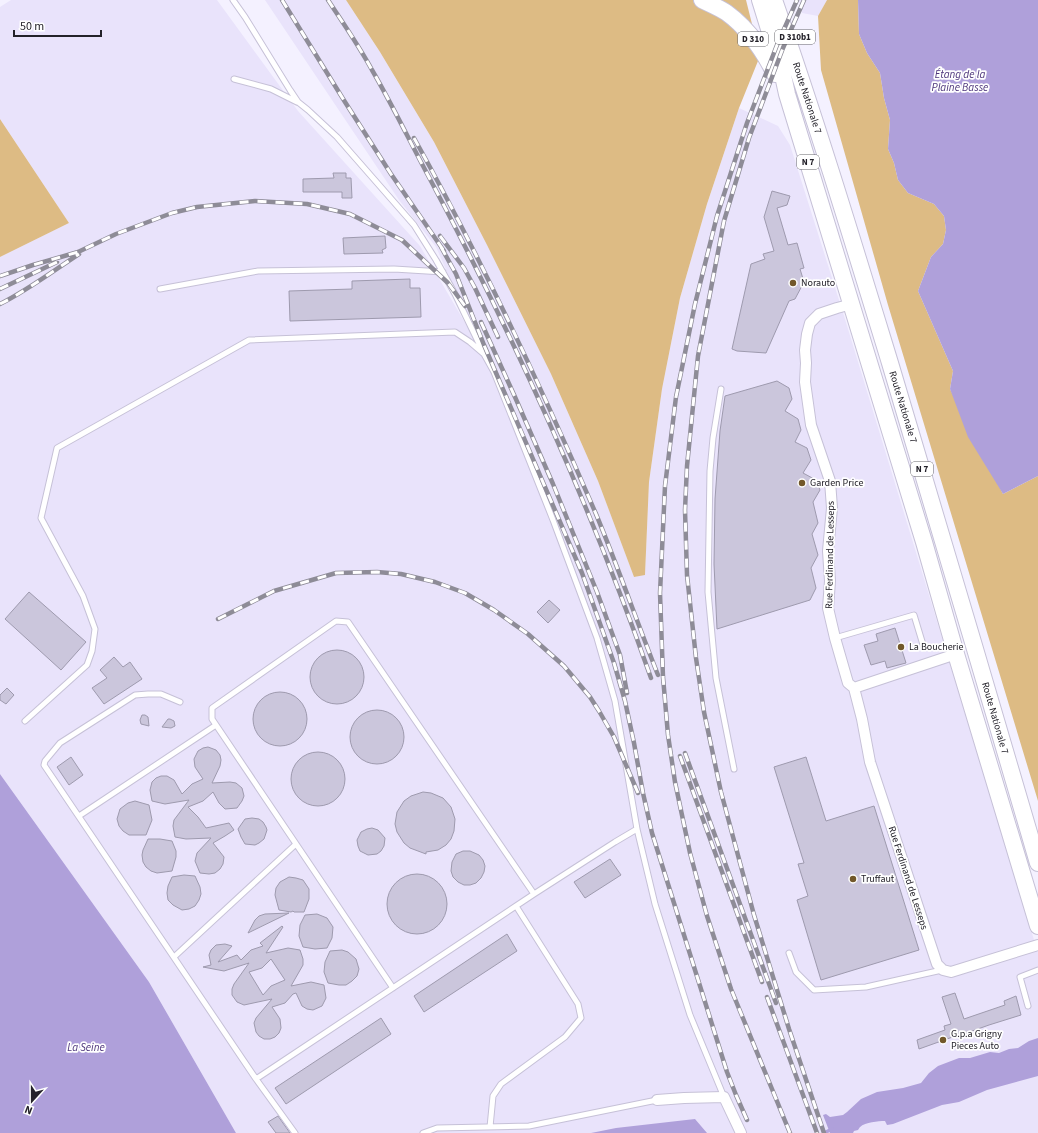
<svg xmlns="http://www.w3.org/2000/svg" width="1038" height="1133" viewBox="0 0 1038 1133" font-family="'Source Sans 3',sans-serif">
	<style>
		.built { fill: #e9e3fb }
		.green { fill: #ddbb84 }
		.water { fill: #afa0da }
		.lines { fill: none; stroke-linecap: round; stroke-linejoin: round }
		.stream { stroke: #afa0da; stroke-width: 3.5 }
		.building { fill: #cbc6dc; stroke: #9e9aae; fill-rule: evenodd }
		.lane-casing { stroke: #c6c1d7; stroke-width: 7 }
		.street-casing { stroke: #c6c1d7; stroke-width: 12 }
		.primary-casing { stroke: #c6c1d7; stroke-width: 18 }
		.lane { stroke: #fff; stroke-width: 5 }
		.street { stroke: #fff; stroke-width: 10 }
		.primary { stroke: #fff; stroke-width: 16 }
		.rail-casing { stroke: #8e8c97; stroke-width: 4.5 }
		.rail { stroke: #fff; stroke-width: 3; stroke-dasharray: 9; stroke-linecap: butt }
		.poi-dot { fill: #72582a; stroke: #fff; stroke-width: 1.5 }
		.labels { text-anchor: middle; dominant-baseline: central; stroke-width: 3.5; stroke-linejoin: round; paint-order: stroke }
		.shield { fill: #fff; stroke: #656469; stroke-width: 1 }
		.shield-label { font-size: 9px; font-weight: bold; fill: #232129 }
		.street-label { font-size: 10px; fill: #232129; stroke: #fff }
		.poi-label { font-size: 10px; fill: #232129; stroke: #fff; text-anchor: start }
		.water-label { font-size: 11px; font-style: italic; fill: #4d357b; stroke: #fff }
	</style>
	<rect width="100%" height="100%" fill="#f4f1ff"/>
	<path class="built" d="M 11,0 L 217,0 L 298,111 L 420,246 L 481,350 L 436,247 L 399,200 L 265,0 L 346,0 L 380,52 L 434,142 L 487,245 L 551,374 L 598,481 L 634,577 L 645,574 L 649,482 L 662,389 L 680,298 L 707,204 L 739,108 L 778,126 L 790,145 L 845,319 L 1038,953 L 1038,1133 L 236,1133 L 149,982 L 0,774 L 0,257 L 69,223 L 0,119 L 0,7 Z
		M 799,0 L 827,0 L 818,16 L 802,13 Z"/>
	<path class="green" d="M 346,0 L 746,0 L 760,56 L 739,108 L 707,204 L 680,298 L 662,389 L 649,482 L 645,575 L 634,577 L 598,481 L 551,374 L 487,245 L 434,142 L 380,52 Z
		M 827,0 L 858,0 L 859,34 L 867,53 L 880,73 L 884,98 L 890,120 L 888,149 L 894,163 L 898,180 L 908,193 L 934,204 L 944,216 L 946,230 L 943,244 L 931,257 L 918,291 L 953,371 L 950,389 L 1003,494 L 1038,476 L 1038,801 L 888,305 L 821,70 L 818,16 Z
		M 0,119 L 69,223 L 0,257 Z"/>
	<path class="water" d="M 858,0 L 1038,0 L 1038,476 L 1003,494 L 968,437 L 950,389 L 953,371 L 918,291 L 931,257 L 943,244 L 946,230 L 944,216 L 934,204 L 908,193 L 898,180 L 894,163 L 888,149 L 890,120 L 884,98 L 880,73 L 867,53 L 859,34 Z
		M 0,774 L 149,982 L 236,1133 L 0,1133 Z
		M 1038,1038 L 1038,1076 L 987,1090 L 959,1102 L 942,1105 L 893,1124 L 887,1125 L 885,1121 L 882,1121 C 874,1122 862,1122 858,1130 L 854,1131 L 853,1133 L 830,1133 L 823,1115 L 826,1114 L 830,1117 L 843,1115 L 847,1112 L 861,1099 L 877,1092 L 903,1088 L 921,1083 L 929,1073 L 938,1066 L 959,1058 L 970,1058 L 990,1052 L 999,1053 L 1009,1049 L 1018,1048 L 1029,1041 Z
		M 695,1119 L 707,1133 L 591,1133 L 616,1128 Z"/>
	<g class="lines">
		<path class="stream" d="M 824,1133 L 832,1129"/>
	</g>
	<path class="building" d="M 333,173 L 346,173 L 346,178 L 351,178 L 352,198 L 342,198 L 342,192 L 303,192 L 303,179 L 334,178 Z
		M 772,191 L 790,196 L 787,205 L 777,208 L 788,245 L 797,243 L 804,268 L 800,269 L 804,282 L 795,299 L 789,301 L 766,353 L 737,351 L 732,349 L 751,264 L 765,259 L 763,254 L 774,251 L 764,217 Z
		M 385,236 L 386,248 L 382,250 L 383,253 L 344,254 L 343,238 Z
		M 410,279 L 410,288 L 420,288 L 421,317 L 290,321 L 289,291 L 352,289 L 352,281 Z
		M 777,381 L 789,388 L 792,399 L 785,411 L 798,419 L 801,430 L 795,442 L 807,448 L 811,460 L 803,473 L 816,480 L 820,490 L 813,502 L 818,523 L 812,534 L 818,555 L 811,568 L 816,588 L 810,600 L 717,629 L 714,564 L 715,499 L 720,431 L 725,396 Z
		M 29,592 L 86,642 L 61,670 L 5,619 Z
		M 549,600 L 560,610 L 548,623 L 537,612 Z
		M 895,628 L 906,663 L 887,668 L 885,661 L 871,665 L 864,645 L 878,641 L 876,634 Z
		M310 677a27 27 0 1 1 54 0a27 27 0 1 1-54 0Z
		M 114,657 L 123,667 L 130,662 L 142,679 L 104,704 L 92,688 L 107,678 L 100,670 Z
		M 7,688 L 14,695 L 6,704 L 0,700 L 0,695 Z
		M253 719a27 27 0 1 1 54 0a27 27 0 1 1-54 0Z
		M350 737a27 27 0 1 1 54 0a27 27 0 1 1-54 0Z
		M 142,715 L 145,715 L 148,717 L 149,726 L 141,724 L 140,720 Z
		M 168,719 L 170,719 L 174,721 L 175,726 L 171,728 L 162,727 Z
		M 208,747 L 216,750 L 220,755 L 221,760 L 220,766 L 212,783 L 230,782 L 236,783 L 242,788 L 244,796 L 242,801 L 237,808 L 225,809 L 219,803 L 213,792 L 203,801 L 188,807 L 198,817 L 206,828 L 229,823 L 234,830 L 225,836 L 213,843 L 224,857 L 223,864 L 220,869 L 215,873 L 209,874 L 200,873 L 195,861 L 197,853 L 211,838 L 186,839 L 175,837 L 173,826 L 174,820 L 189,800 L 165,804 L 152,801 L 150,790 L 152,782 L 156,778 L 161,776 L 167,776 L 174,780 L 182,794 L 192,784 L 203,779 L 195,767 L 194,759 L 198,751 L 203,748 Z
		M291 779a27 27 0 1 1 54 0a27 27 0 1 1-54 0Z
		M 71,757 L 83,775 L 69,785 L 57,767 Z
		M 806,757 L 826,821 L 874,806 L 919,950 L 821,980 L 797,900 L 808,896 L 798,864 L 804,863 L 774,767 Z
		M 423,792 L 431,793 L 443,798 L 451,807 L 455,819 L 454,831 L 451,839 L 446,845 L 438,850 L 426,852 L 426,854 L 410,848 L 404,843 L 397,832 L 395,824 L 397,812 L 404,801 L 411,796 Z
		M 135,801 L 149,805 L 152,820 L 146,835 L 129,835 L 123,831 L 119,826 L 117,819 L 120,809 L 128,803 Z
		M 252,818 L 259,819 L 263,822 L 266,827 L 267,830 L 264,839 L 259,843 L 255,845 L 245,844 L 241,837 L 238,829 L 245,819 Z
		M 372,828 L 378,830 L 385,838 L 384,846 L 381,851 L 377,854 L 368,855 L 360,851 L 358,846 L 357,840 L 361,832 L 367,829 Z
		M 148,839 L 160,839 L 172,841 L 176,851 L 176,857 L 172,871 L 157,873 L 151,871 L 146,867 L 143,862 L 142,855 L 143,850 Z
		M 463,851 L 470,851 L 479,855 L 483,860 L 485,866 L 484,872 L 481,878 L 476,883 L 470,885 L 464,885 L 458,882 L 453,877 L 451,871 L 452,862 L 456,854 Z
		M 610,859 L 621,875 L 585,898 L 574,882 Z
		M387 904a30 30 0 1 1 60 0a30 30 0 1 1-60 0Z
		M 184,875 L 195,876 L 200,887 L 201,894 L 199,900 L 195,906 L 189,909 L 182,910 L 173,905 L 168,900 L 167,893 L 168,886 L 172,877 Z
		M 289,877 L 296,878 L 303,880 L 309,889 L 309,899 L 304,912 L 294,912 L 293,911 L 291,912 L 279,910 L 275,895 L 276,888 L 280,882 Z
		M 289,913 L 248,933 L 255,920 L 259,916 L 265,914 Z
		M 317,914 L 327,918 L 333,927 L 332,938 L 327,948 L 315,949 L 303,947 L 299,936 L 300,925 L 305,915 Z
		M 282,926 L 283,927 L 266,953 L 288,948 L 300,950 L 303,959 L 303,965 L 291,986 L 311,982 L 324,985 L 326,998 L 322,1006 L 313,1010 L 307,1009 L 302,1006 L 296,993 L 293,994 L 285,1003 L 272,1007 L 280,1019 L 281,1028 L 279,1033 L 275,1037 L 270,1039 L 264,1039 L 259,1036 L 256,1032 L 254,1023 L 256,1018 L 272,999 L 244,1005 L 237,1002 L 232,995 L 232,989 L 234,984 L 249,963 L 224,971 L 203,967 L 211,965 L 209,955 L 211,950 L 216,945 L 225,944 L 232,946 L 218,962 L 237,955 L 241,960 L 251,950 L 263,946 L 260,943 ZM 271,959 L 285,980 L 271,986 L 263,995 L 249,972 L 262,968 Z
		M 507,934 L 517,951 L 424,1012 L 414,996 Z
		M 342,950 L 348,952 L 356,959 L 359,969 L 357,976 L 352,981 L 346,985 L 339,985 L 328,983 L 324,972 L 325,962 L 330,951 Z
		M 955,993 L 964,1019 L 1005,1005 L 1004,1001 L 1016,996 L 1021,1015 L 989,1025 L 961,1035 L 961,1034 L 919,1049 L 917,1040 L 945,1030 L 944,1026 L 951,1024 L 942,997 Z
		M 381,1018 L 391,1034 L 286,1104 L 275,1088 Z
		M 278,1116 L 290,1133 L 276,1133 L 268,1122 Z"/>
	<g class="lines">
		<g class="lane-casing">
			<path id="lane" d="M 233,0 L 245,17 L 290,90 L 298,102 L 308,110 L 337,137 L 414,225 L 436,260 L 455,294 L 483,352
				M 234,79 L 271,89 L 297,102
				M 160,289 L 258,271 L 394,269 L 443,272
				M 721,389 L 713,438 L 710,471 L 708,592 L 716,678 L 734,769
				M 835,638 L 914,615 L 924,648
				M 180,702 L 161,694 L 148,694 L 135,695 L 60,743 L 45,761 L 44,765 L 256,1079 L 534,894 L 615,842 L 637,829
				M 25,721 L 87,665 L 92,651 L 95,629 L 83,596 L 41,518 L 57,448 L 249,340 L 455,332 L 470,342 L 484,354 L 494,372 L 553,520 L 597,638 L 615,701 L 637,829 L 655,904 L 690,1015 L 724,1097
				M 79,816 L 216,725
				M 789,953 L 796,972 L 814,990 L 866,987 L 942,970
				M 174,957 L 296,844
				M 393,988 L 212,719 L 212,708 L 336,621 L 348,622 L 534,894
				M 1028,1006 L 1020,977 L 1038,970
				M 256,1079 L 295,1133
				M 490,1127 L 493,1096 L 501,1084 L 565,1037 L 581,1018 L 578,1004 L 516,906
				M 423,1133 L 437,1128 L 529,1126 L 657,1100"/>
		</g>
		<g class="street-casing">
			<path id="street" d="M 852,304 L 837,308 L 819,314 L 810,323 L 807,334 L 805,350 L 806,363 L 805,382 L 811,425 L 830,481 L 832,508 L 828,551 L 830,581 L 828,608 L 835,638 L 848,683 L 854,688 L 862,719 L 870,762 L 937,964 L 943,970 L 951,972 L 1038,945
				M 854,688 L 956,654
				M 657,1100 L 684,1098 L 724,1097 L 741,1133"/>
		</g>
		<g class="primary-casing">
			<path id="primary" d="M 702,0 C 710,4 720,8 727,13 C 749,29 763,50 775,74
				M 760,0 L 782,71 L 787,94 L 924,542 L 956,654 L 1038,926
				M 774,0 C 816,120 853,242 890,363 C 940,530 989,696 1038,863"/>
		</g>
		<use href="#lane" class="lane"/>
		<use href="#street" class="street"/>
		<use href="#primary" class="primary"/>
		<g class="rail-casing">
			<path id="rail" d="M 282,0 L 345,102 L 391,174 L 444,251
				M 328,0 C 343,23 359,46 372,70 C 393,106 411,144 431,181 C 516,341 591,507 651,678
				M 804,0 L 783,48 L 749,138 L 724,221 L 698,356 L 687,466 L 685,510 L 687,575 L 696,658 L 704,712 L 721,792 L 754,915 L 789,1029 L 824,1133
				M 414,138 C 482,260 541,386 596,514 C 618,567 637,622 658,675
				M 440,236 L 464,268 L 475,288 L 498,337
				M 441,247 L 456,274 L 484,345 L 582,573 L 614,663 L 625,701 L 634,743 L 643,793 L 652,833 L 727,1072 L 736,1095 L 747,1120
				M 0,276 L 33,265 L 78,252 L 116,234 L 172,213 L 197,207 L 255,201 L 307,204 L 350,214 L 402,240 L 448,283 L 465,306
				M 0,289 L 57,262
				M 0,304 C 28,290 53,271 79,254
				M 481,322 L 515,397 L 553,484 L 597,592 L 620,655 L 627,693
				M 218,619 L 274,591 L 336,573 L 377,572 L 401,574 L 435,582 L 465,593 L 494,610 L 528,634 L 564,666 L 590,697 L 599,711 L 614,737 L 638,793
				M 685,753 L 776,1003
				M 680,756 L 762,982
				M 767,997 L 817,1133
				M 790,1133 L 731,989 L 707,916 L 690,853 L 675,782 L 668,735 L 663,677 L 660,593 L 665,486 L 676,397 L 695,304 L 717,216 L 747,123 L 777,45 L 797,0"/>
		</g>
		<use href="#rail" class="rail"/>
	</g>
	<g class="poi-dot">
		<circle cx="793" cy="283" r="4"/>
		<circle cx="802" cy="483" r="4"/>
		<circle cx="901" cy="647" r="4"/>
		<circle cx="853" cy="879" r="4"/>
		<circle cx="943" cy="1040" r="4"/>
	</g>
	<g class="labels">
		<g class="shield">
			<rect x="775" y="30" width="40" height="14" rx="3"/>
			<rect x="738" y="32" width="30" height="14" rx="3"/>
			<rect x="797" y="155" width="22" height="14" rx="3"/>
			<rect x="911" y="462" width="22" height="14" rx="3"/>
		</g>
		<g class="shield-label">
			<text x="795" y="37">D 310b1</text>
			<text x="753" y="39">D 310</text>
			<text x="808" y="162">N 7</text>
			<text x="922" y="469">N 7</text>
		</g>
		<g class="street-label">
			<text transform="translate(807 98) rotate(72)">Route Nationale 7</text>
			<text transform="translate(903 407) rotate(73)">Route Nationale 7</text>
			<text transform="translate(830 555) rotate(-89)">Rue Ferdinand de Lesseps</text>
			<text transform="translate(995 718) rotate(74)">Route Nationale 7</text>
			<text transform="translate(908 878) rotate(72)">Rue Ferdinand de Lesseps</text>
		</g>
		<g class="poi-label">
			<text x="801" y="283">Norauto</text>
			<text x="810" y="483">Garden Price</text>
			<text x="909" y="647">La Boucherie</text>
			<text x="861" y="879">Truffaut</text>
			<text x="951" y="1034">G.p.a Grigny<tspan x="951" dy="12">Pieces Auto</tspan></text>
		</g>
		<g class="water-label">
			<text x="960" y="74">Étang de la<tspan x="960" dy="13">Plaine Basse</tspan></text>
			<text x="86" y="1047">La Seine</text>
		</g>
	</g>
	<g transform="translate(32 1101) rotate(201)" stroke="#ffffff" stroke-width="3" paint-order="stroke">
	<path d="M0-3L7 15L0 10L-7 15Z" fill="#232129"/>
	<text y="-6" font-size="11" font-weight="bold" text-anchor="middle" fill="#232129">N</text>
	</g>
	<path d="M14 30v6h87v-6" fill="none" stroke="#232129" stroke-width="2"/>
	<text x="20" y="30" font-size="12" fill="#232129" stroke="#ffffff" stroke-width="3" paint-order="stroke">50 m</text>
</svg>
